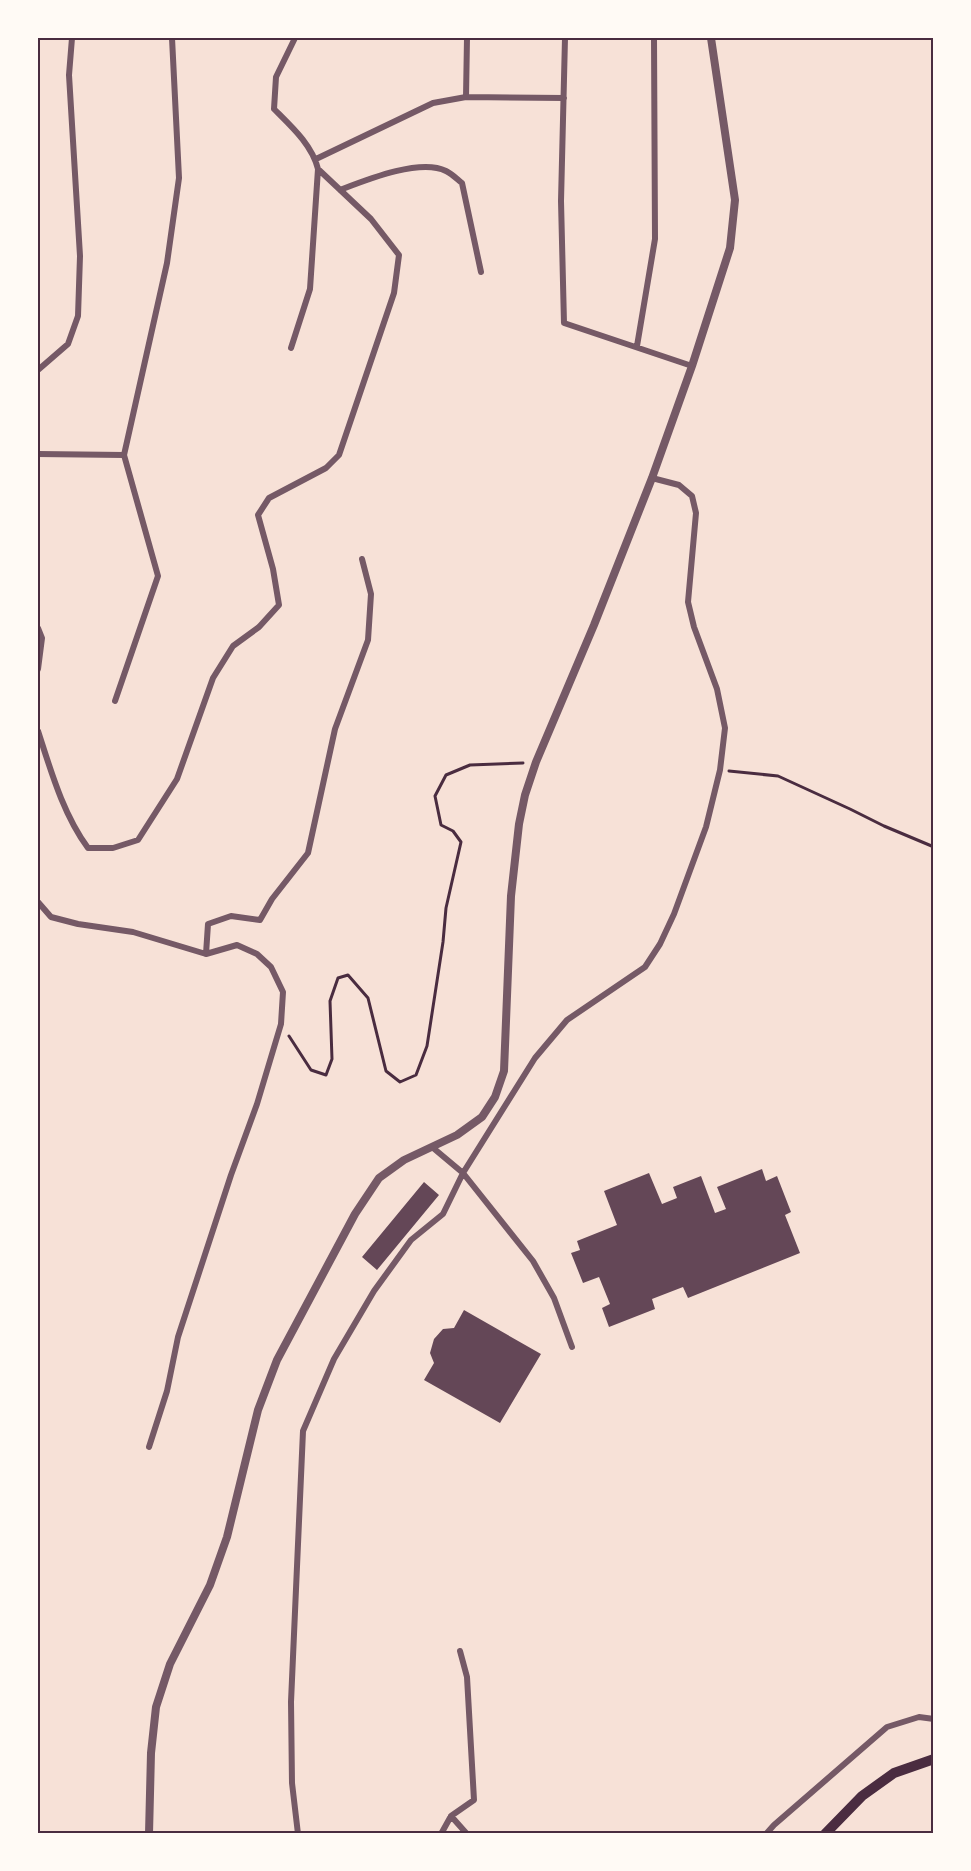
<svg xmlns="http://www.w3.org/2000/svg" width="971" height="1871" viewBox="0 0 971 1871" font-family="'Golos Text',sans-serif">
	<style>
		.building { fill: #644757 }
		.lines { fill: none; stroke-linecap: round; stroke-linejoin: round }
		.path { stroke: #4a2c40; stroke-width: 3 }
		.minor { stroke: #755966; stroke-width: 6 }
		.tertiary { stroke: #755966; stroke-width: 8 }
		.primary { stroke: #4a2c40; stroke-width: 10 }
		.neatline { fill: none; stroke: #4a2c40; stroke-width: 2 }
	</style>
	<rect width="100%" height="100%" fill="#f7e1d7"/>
	<path class="building" d="M 762,1169 L 766,1181 L 777,1176 L 791,1212 L 785,1215 L 800,1253 L 688,1298 L 683,1287 L 652,1299 L 655,1309 L 609,1327 L 602,1308 L 610,1304 L 599,1277 L 583,1283 L 571,1253 L 580,1250 L 577,1241 L 617,1225 L 604,1191 L 649,1173 L 662,1204 L 677,1198 L 673,1187 L 701,1176 L 715,1213 L 726,1209 L 717,1187 Z
		M 424,1182 L 439,1195 L 377,1270 L 362,1257 Z
		M 464,1310 L 541,1354 L 500,1423 L 424,1380 L 434,1363 L 430,1353 L 434,1339 L 443,1329 L 454,1328 Z"/>
	<g class="lines">
		<path class="path" d="M 729,771 L 778,776 L 850,809 L 884,826 L 934,847
			M 289,1036 L 311,1070 L 326,1075 L 332,1059 L 330,1001 L 338,978 L 348,975 L 368,998 L 386,1071 L 400,1082 L 416,1075 L 427,1046 L 443,942 L 446,908 L 461,842 L 453,831 L 441,825 L 435,796 L 446,775 L 470,765 L 523,763"/>
		<path class="minor" d="M 565,38 L 561,201 L 564,323 L 692,366
			M 466,97 L 467,38
			M 316,159 L 433,103 L 466,97 L 564,98
			M 340,190 C 366,180 420,158 446,171 C 452,174 457,179 462,183 L 481,272
			M 637,346 L 655,239 L 654,38
			M 291,348 L 310,289 L 318,169 C 312,145 292,127 274,109 L 276,77 L 295,38
			M 38,370 L 68,344 L 78,316 L 80,256 L 69,75 L 72,38
			M 38,454 L 124,455
			M 38,628 L 42,638 L 38,669
			M 115,701 L 158,576 L 124,455 L 167,263 L 179,178 L 172,38
			M 38,731 C 51,771 63,814 88,848 L 113,848 L 138,840 L 177,779 L 213,678 L 233,646 L 259,627 L 279,605 L 273,569 L 258,515 L 269,498 L 326,468 L 339,455 L 394,293 L 399,255 L 371,219 L 318,169
			M 38,902 L 51,917 L 78,924 L 133,932 L 206,954 L 237,945 L 257,954 L 271,967 L 283,992 L 281,1024 L 257,1104 L 231,1175 L 178,1337 L 167,1391 L 149,1447
			M 206,954 L 208,924 L 231,916 L 260,920 L 272,899 L 308,853 L 335,729 L 368,640 L 371,594 L 362,559
			M 432,1147 L 463,1173 L 533,1261 L 554,1298 L 572,1347
			M 451,1816 L 467,1834
			M 298,1834 L 292,1783 L 291,1702 L 303,1431 L 334,1359 L 374,1291 L 411,1240 L 443,1214 L 463,1173 L 535,1058 L 567,1020 L 645,967 L 660,944 L 674,914 L 706,827 L 720,770 L 725,728 L 717,689 L 694,627 L 688,602 L 696,513 L 692,496 L 679,485 L 652,478
			M 441,1834 L 451,1816 L 474,1800 L 467,1677 L 460,1651
			M 766,1834 L 774,1825 L 887,1727 L 919,1717 L 934,1719"/>
		<path class="tertiary" d="M 149,1834 L 151,1753 L 156,1707 L 170,1664 L 210,1585 L 227,1537 L 258,1410 L 277,1360 L 355,1214 L 379,1178 L 404,1160 L 457,1135 L 482,1117 L 495,1097 L 504,1071 L 511,896 L 519,824 L 525,795 L 536,762 L 594,625 L 652,478 L 692,366 L 730,248 L 735,200 L 711,38"/>
		<path class="primary" d="M 825,1834 L 862,1796 L 894,1773 L 934,1759"/>
	</g>
	<rect width="971" height="1871" fill="none" stroke="#fffaf5" stroke-width="78"/>
	<rect x="39" y="39" width="893" height="1793" class="neatline"/>
</svg>
